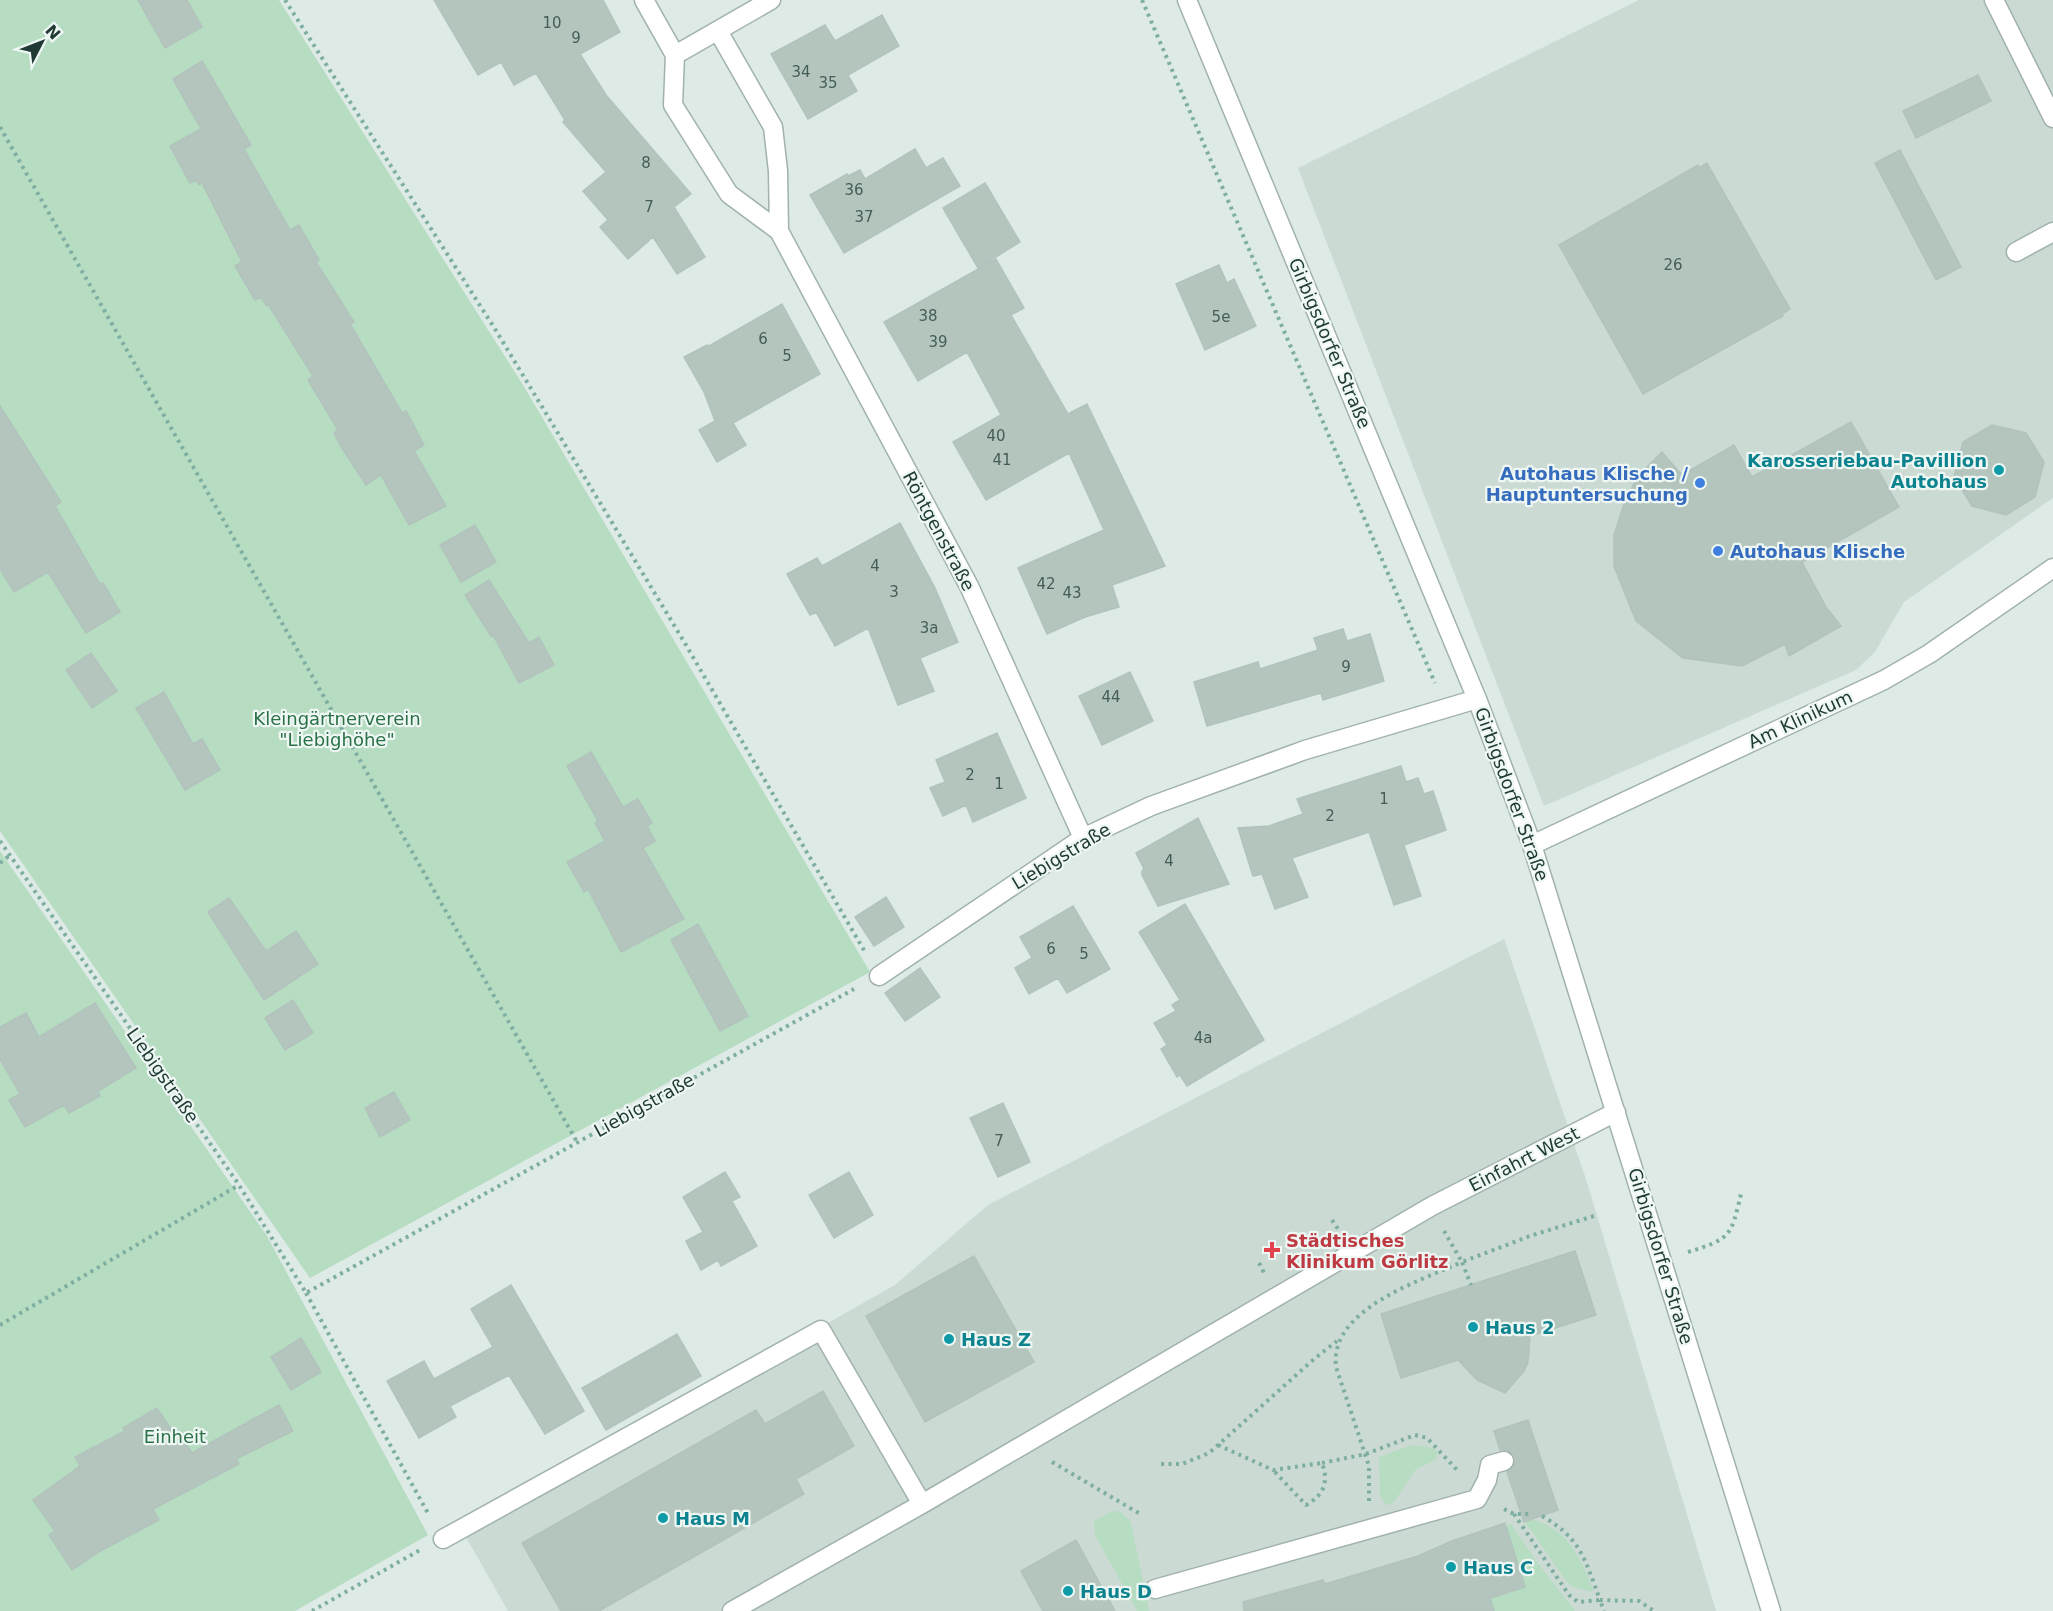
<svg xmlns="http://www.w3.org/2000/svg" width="2053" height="1611" viewBox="0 0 2053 1611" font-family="'DejaVu Sans',sans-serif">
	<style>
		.built { fill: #ccdad4 }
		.green { fill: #b6dcc2 }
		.building { fill: #b4c5be; stroke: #b1c3bc; stroke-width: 1.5 }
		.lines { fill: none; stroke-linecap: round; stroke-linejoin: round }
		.minor-casing { stroke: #a1b2ac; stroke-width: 21 }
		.path { stroke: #7eaea1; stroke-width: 4; stroke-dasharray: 3 4.5; stroke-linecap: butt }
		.minor { stroke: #fff; stroke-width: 18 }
		.culture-dot { fill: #0f9aa8; stroke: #eef7f3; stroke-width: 2 }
		.shop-dot { fill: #3f7fe0; stroke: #eef7f3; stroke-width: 2 }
		.health-dot { fill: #e0444e; stroke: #eef7f3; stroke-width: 2 }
		.labels { text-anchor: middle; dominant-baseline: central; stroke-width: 4.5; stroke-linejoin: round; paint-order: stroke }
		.number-label { font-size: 15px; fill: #445d56 }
		.street-label { font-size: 18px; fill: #1f3a34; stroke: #eef7f3 }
		.culture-label { font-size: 18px; font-weight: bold; fill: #0d838f; stroke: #eef7f3; text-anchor: start }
		.shop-label { font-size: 18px; font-weight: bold; fill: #366cbe; stroke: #eef7f3; text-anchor: end }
		.park-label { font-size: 18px; fill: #2a7148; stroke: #eef7f3 }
		.health-label { font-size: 18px; font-weight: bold; fill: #be3a42; stroke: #eef7f3; text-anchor: start }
	</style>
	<rect width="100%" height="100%" fill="#deeae5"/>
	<path class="built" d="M 1639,0 L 2053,0 L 2053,498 L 1904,602 L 1875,652 L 1856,670 L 1544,806 L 1298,168 Z
		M 1504,939 L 1586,1179 L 1716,1611 L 508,1611 L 462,1530 L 895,1285 L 988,1205 Z"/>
	<path class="green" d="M 0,0 L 279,0 L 523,385 L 870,972 L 310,1278 L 0,831 Z
		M 0,851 L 267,1236 L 428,1535 L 295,1611 L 0,1611 Z
		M 1412,1445 L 1430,1447 L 1437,1451 L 1436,1460 L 1416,1469 L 1394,1502 L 1390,1505 L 1385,1504 L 1380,1495 L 1379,1457 Z
		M 1112,1511 L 1121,1512 L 1131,1522 L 1149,1611 L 1137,1611 L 1095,1535 L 1094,1521 Z
		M 1534,1520 C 1569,1531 1580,1557 1593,1589 L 1592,1592 L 1573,1587 L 1567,1582 L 1525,1522 Z
		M 1511,1524 L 1537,1562 L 1575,1611 L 1494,1611 L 1490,1598 L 1525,1587 L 1506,1527 Z"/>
	<path class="building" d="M 138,0 L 187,0 L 202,27 L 165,48 Z
		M 434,0 L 603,0 L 620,32 L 580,54 L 606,95 L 691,194 L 674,207 L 705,257 L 677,274 L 653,237 L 628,259 L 600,227 L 608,220 L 583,191 L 606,172 L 563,122 L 565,120 L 536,73 L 514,85 L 501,62 L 478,75 Z
		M 882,15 L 899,46 L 848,75 L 857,91 L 808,119 L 771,54 L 825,25 L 835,41 Z
		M 202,61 L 251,145 L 244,149 L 290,230 L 299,225 L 319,260 L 316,262 L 354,322 L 350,324 L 402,413 L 406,411 L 424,445 L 414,451 L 446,506 L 409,525 L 381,475 L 366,485 L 342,448 L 334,433 L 338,430 L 308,380 L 313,376 L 268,304 L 266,305 L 261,297 L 255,300 L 235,266 L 242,262 L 202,183 L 199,185 L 196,180 L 190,183 L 170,146 L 201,129 L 173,79 Z
		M 1978,75 L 1991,101 L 1916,138 L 1903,111 Z
		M 915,149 L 926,168 L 943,158 L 960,186 L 844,253 L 810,195 L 847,174 L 848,176 L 860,170 L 865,179 Z
		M 1900,150 L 1961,267 L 1936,280 L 1875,163 Z
		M 1707,163 L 1790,309 L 1782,314 L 1783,316 L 1643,394 L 1559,245 L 1698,165 L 1699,168 Z
		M 985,183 L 1020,242 L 978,268 L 943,208 Z
		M 996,259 L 1024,308 L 1011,315 L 1068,414 L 1087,404 L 1165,566 L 1112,585 L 1119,607 L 1085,617 L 1047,634 L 1018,568 L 1104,530 L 1069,453 L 986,500 L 953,442 L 1001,415 L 967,352 L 918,381 L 884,322 Z
		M 1219,265 L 1227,283 L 1234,279 L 1256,326 L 1205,350 L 1176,284 Z
		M 782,304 L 820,374 L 733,423 L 746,445 L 717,462 L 699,430 L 715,421 L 704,392 L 684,357 L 707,345 L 709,346 Z
		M 0,406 L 61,502 L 55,506 L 100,584 L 103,583 L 120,612 L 86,633 L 48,572 L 14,592 L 0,569 Z
		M 1851,422 L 1899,507 L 1802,562 L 1826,607 L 1841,626 L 1789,656 L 1785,644 L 1742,666 L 1683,658 L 1636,621 L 1614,566 L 1614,535 L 1623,507 L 1637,477 L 1662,452 L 1682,475 L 1734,445 L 1752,477 Z
		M 1992,425 L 2026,433 L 2044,462 L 2035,497 L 2006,515 L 1972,506 L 1954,477 L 1963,442 Z
		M 900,523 L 935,588 L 958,642 L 920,658 L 934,691 L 898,705 L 868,628 L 835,646 L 816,612 L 810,615 L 787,574 L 817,558 L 822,566 Z
		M 475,525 L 496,562 L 461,582 L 440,545 Z
		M 489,580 L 529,643 L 539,637 L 554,665 L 519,683 L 493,635 L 491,636 L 465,595 Z
		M 1343,629 L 1347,641 L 1370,634 L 1384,681 L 1323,700 L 1321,693 L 1207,726 L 1194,682 L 1258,662 L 1260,669 L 1318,650 L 1314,638 Z
		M 91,653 L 117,691 L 92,708 L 66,670 Z
		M 1130,672 L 1153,721 L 1102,745 L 1079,696 Z
		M 164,692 L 193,744 L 202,739 L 220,770 L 185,790 L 136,708 Z
		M 997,733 L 1026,798 L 973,822 L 966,805 L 943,816 L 930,788 L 945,782 L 936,760 Z
		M 591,752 L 623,807 L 638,799 L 652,823 L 647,826 L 655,841 L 643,848 L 684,919 L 621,952 L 588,889 L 584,892 L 567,862 L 605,841 L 595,823 L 598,821 L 567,766 Z
		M 1401,766 L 1406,782 L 1418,778 L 1424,794 L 1433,791 L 1446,830 L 1404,845 L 1421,896 L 1394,905 L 1369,832 L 1292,858 L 1308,897 L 1275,909 L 1262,874 L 1253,876 L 1238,828 L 1269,826 L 1303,814 L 1297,799 Z
		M 1198,818 L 1229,884 L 1158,906 L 1142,875 L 1142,871 L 1144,869 L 1136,853 Z
		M 886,897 L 904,927 L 874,946 L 855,917 Z
		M 229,898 L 266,951 L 296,931 L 318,964 L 264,1000 L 208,912 Z
		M 1185,904 L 1264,1040 L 1187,1086 L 1180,1075 L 1177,1077 L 1161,1049 L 1167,1045 L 1154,1023 L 1176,1011 L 1172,1005 L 1180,1000 L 1139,932 Z
		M 1073,906 L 1110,969 L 1067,993 L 1058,978 L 1029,994 L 1015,968 L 1032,958 L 1020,937 Z
		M 698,924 L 748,1016 L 720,1031 L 671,940 Z
		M 920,968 L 940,997 L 905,1021 L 885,993 Z
		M 293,1000 L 313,1033 L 285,1050 L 265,1018 Z
		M 95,1003 L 136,1068 L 98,1091 L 100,1096 L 69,1113 L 64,1105 L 25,1127 L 9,1100 L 20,1094 L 0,1059 L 0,1027 L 26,1013 L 39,1037 Z
		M 394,1092 L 410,1120 L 380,1137 L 365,1108 Z
		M 1003,1103 L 1030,1162 L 998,1177 L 970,1118 Z
		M 725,1172 L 740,1197 L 732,1201 L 757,1246 L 721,1266 L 718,1260 L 701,1270 L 686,1241 L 703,1232 L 683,1197 Z
		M 849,1172 L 873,1215 L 834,1238 L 809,1195 Z
		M 1575,1251 L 1596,1315 L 1530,1336 L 1528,1362 L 1524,1371 L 1505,1393 L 1477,1380 L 1458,1360 L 1401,1378 L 1381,1314 Z
		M 974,1256 L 1034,1362 L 925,1422 L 866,1316 Z
		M 511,1285 L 584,1411 L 545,1434 L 509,1375 L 450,1406 L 456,1417 L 419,1438 L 387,1381 L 424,1361 L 434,1379 L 493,1347 L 471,1309 Z
		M 677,1334 L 701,1376 L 606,1430 L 582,1388 Z
		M 301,1338 L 321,1372 L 291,1390 L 271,1357 Z
		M 823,1391 L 854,1446 L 796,1479 L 804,1494 L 599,1611 L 561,1611 L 522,1543 L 756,1410 L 765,1424 Z
		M 279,1405 L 293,1431 L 236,1459 L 239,1464 L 153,1509 L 159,1520 L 102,1550 L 72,1570 L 49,1535 L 55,1531 L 33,1500 L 80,1466 L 75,1457 L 125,1431 L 123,1428 L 157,1408 L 178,1440 L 182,1438 L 192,1453 Z
		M 1528,1420 L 1558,1510 L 1524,1522 L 1507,1472 L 1515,1464 L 1515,1457 L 1507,1450 L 1500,1450 L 1494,1431 Z
		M 1505,1523 L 1525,1587 L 1490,1598 L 1494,1611 L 1244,1611 L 1243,1602 L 1323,1580 L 1325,1584 L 1418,1556 L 1452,1541 Z
		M 1076,1540 L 1115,1611 L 1043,1611 L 1021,1571 Z"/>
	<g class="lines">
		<g class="minor-casing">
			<path id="minor" d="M 644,0 L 675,55 L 673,105 L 729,194 L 779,231 L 969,586 L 1083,838
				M 1187,0 L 1477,699 L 1532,845 L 1771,1611
				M 1994,0 L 2053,118
				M 718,31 L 773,127 L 778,171 L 779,231
				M 675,55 L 771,0
				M 2016,252 L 2053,232
				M 1532,845 L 1884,680 L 1929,654 L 2053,568
				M 879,976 L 1083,838 L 1151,806 L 1305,750 L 1477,699
				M 443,1539 L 821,1330 L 922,1504
				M 1155,1589 L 1477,1499 L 1487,1480 L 1490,1465 L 1504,1461
				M 732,1611 L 922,1504 L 1432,1206 L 1616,1112"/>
		</g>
		<path class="path" d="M 285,0 L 495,329 L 683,640 L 865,952
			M 1142,0 L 1435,683
			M 0,127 L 577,1142
			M 0,841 L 239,1185 L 306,1293 L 854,989
			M 0,863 L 10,855
			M 1332,1220 L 1338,1229
			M 1444,1231 L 1462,1262 L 1530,1236 L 1597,1215
			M 1688,1252 C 1731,1239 1731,1236 1741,1194
			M 1259,1263 L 1264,1273
			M 306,1293 L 429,1515
			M 0,1325 L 239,1185
			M 1218,1445 L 1273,1470 L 1322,1463 C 1329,1482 1324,1495 1306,1505 L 1273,1470
			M 1052,1462 L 1142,1515
			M 1322,1463 L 1366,1454 L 1415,1435 L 1427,1438 L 1459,1472
			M 1161,1464 L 1182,1464 L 1209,1453 L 1314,1359 L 1337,1341
			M 1369,1501 L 1369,1466 L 1336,1367 C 1329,1309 1420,1281 1462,1262 L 1471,1285
			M 1504,1509 L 1514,1514 L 1529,1514
			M 1514,1514 L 1569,1595 L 1578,1602 L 1600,1600 L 1604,1611
			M 1542,1516 C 1581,1538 1585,1560 1600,1600 L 1639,1601 L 1654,1611
			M 312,1611 L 420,1550"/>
		<use href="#minor" class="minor"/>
	</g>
	<g class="culture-dot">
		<circle cx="1999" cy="470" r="6"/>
		<circle cx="1473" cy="1327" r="6"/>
		<circle cx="949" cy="1339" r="6"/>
		<circle cx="663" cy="1518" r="6"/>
		<circle cx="1451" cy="1567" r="6"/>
		<circle cx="1068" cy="1591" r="6"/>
	</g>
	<g class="shop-dot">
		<circle cx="1700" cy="483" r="6"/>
		<circle cx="1718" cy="551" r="6"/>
	</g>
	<path class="health-dot" d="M1269 1241h6v6h6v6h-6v6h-6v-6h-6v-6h6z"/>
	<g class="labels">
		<g class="number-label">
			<text x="552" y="23">10</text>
			<text x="576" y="38">9</text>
			<text x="801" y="72">34</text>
			<text x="828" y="83">35</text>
			<text x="646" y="163">8</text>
			<text x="854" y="190">36</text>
			<text x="649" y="207">7</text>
			<text x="864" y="217">37</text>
			<text x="1673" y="265">26</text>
			<text x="928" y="316">38</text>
			<text x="1221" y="317">5e</text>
			<text x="763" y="339">6</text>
			<text x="938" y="342">39</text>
			<text x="787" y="356">5</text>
			<text x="996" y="436">40</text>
			<text x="1002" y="460">41</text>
			<text x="875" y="566">4</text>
			<text x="1046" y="584">42</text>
			<text x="894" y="592">3</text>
			<text x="1072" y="593">43</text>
			<text x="929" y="628">3a</text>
			<text x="1346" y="667">9</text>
			<text x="1111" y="697">44</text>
			<text x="970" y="775">2</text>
			<text x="999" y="784">1</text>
			<text x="1384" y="799">1</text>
			<text x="1330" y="816">2</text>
			<text x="1169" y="861">4</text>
			<text x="1051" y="949">6</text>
			<text x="1084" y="954">5</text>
			<text x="1203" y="1038">4a</text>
			<text x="999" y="1141">7</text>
		</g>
		<g class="street-label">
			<text transform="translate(1330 343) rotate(67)">Girbigsdorfer Straße</text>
			<text transform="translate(939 531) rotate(62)">Röntgenstraße</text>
			<text transform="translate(1800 719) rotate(-25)">Am Klinikum</text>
			<text transform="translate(1512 794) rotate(70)">Girbigsdorfer Straße</text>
			<text transform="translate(1061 856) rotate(-31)">Liebigstraße</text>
			<text transform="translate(163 1075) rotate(55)">Liebigstraße</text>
			<text transform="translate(644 1105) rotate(-29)">Liebigstraße</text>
			<text transform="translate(1524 1159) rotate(-27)">Einfahrt West</text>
			<text transform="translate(1661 1256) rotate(73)">Girbigsdorfer Straße</text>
		</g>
		<g class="culture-label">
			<text x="1987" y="460" text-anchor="end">Karosseriebau-Pavillion<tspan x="1987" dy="21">Autohaus</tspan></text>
			<text x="1485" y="1327">Haus 2</text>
			<text x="961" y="1339">Haus Z</text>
			<text x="675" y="1518">Haus M</text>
			<text x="1463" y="1567">Haus C</text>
			<text x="1080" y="1591">Haus D</text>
		</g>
		<g class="shop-label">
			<text x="1688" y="473">Autohaus Klische /<tspan x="1688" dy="21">Hauptuntersuchung</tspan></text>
			<text x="1730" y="551" text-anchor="start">Autohaus Klische</text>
		</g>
		<g class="park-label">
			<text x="337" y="718">Kleingärtnerverein<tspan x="337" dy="21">"Liebighöhe"</tspan></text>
			<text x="175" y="1436">Einheit</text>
		</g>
		<g class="health-label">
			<text x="1286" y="1240">Städtisches<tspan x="1286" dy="21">Klinikum Görlitz</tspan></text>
		</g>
	</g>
	<g transform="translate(42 42) rotate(48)" stroke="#eef7f3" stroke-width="4.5" paint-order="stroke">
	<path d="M0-4.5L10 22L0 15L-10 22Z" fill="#1f3a34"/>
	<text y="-9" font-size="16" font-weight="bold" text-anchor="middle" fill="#1f3a34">N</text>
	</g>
</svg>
